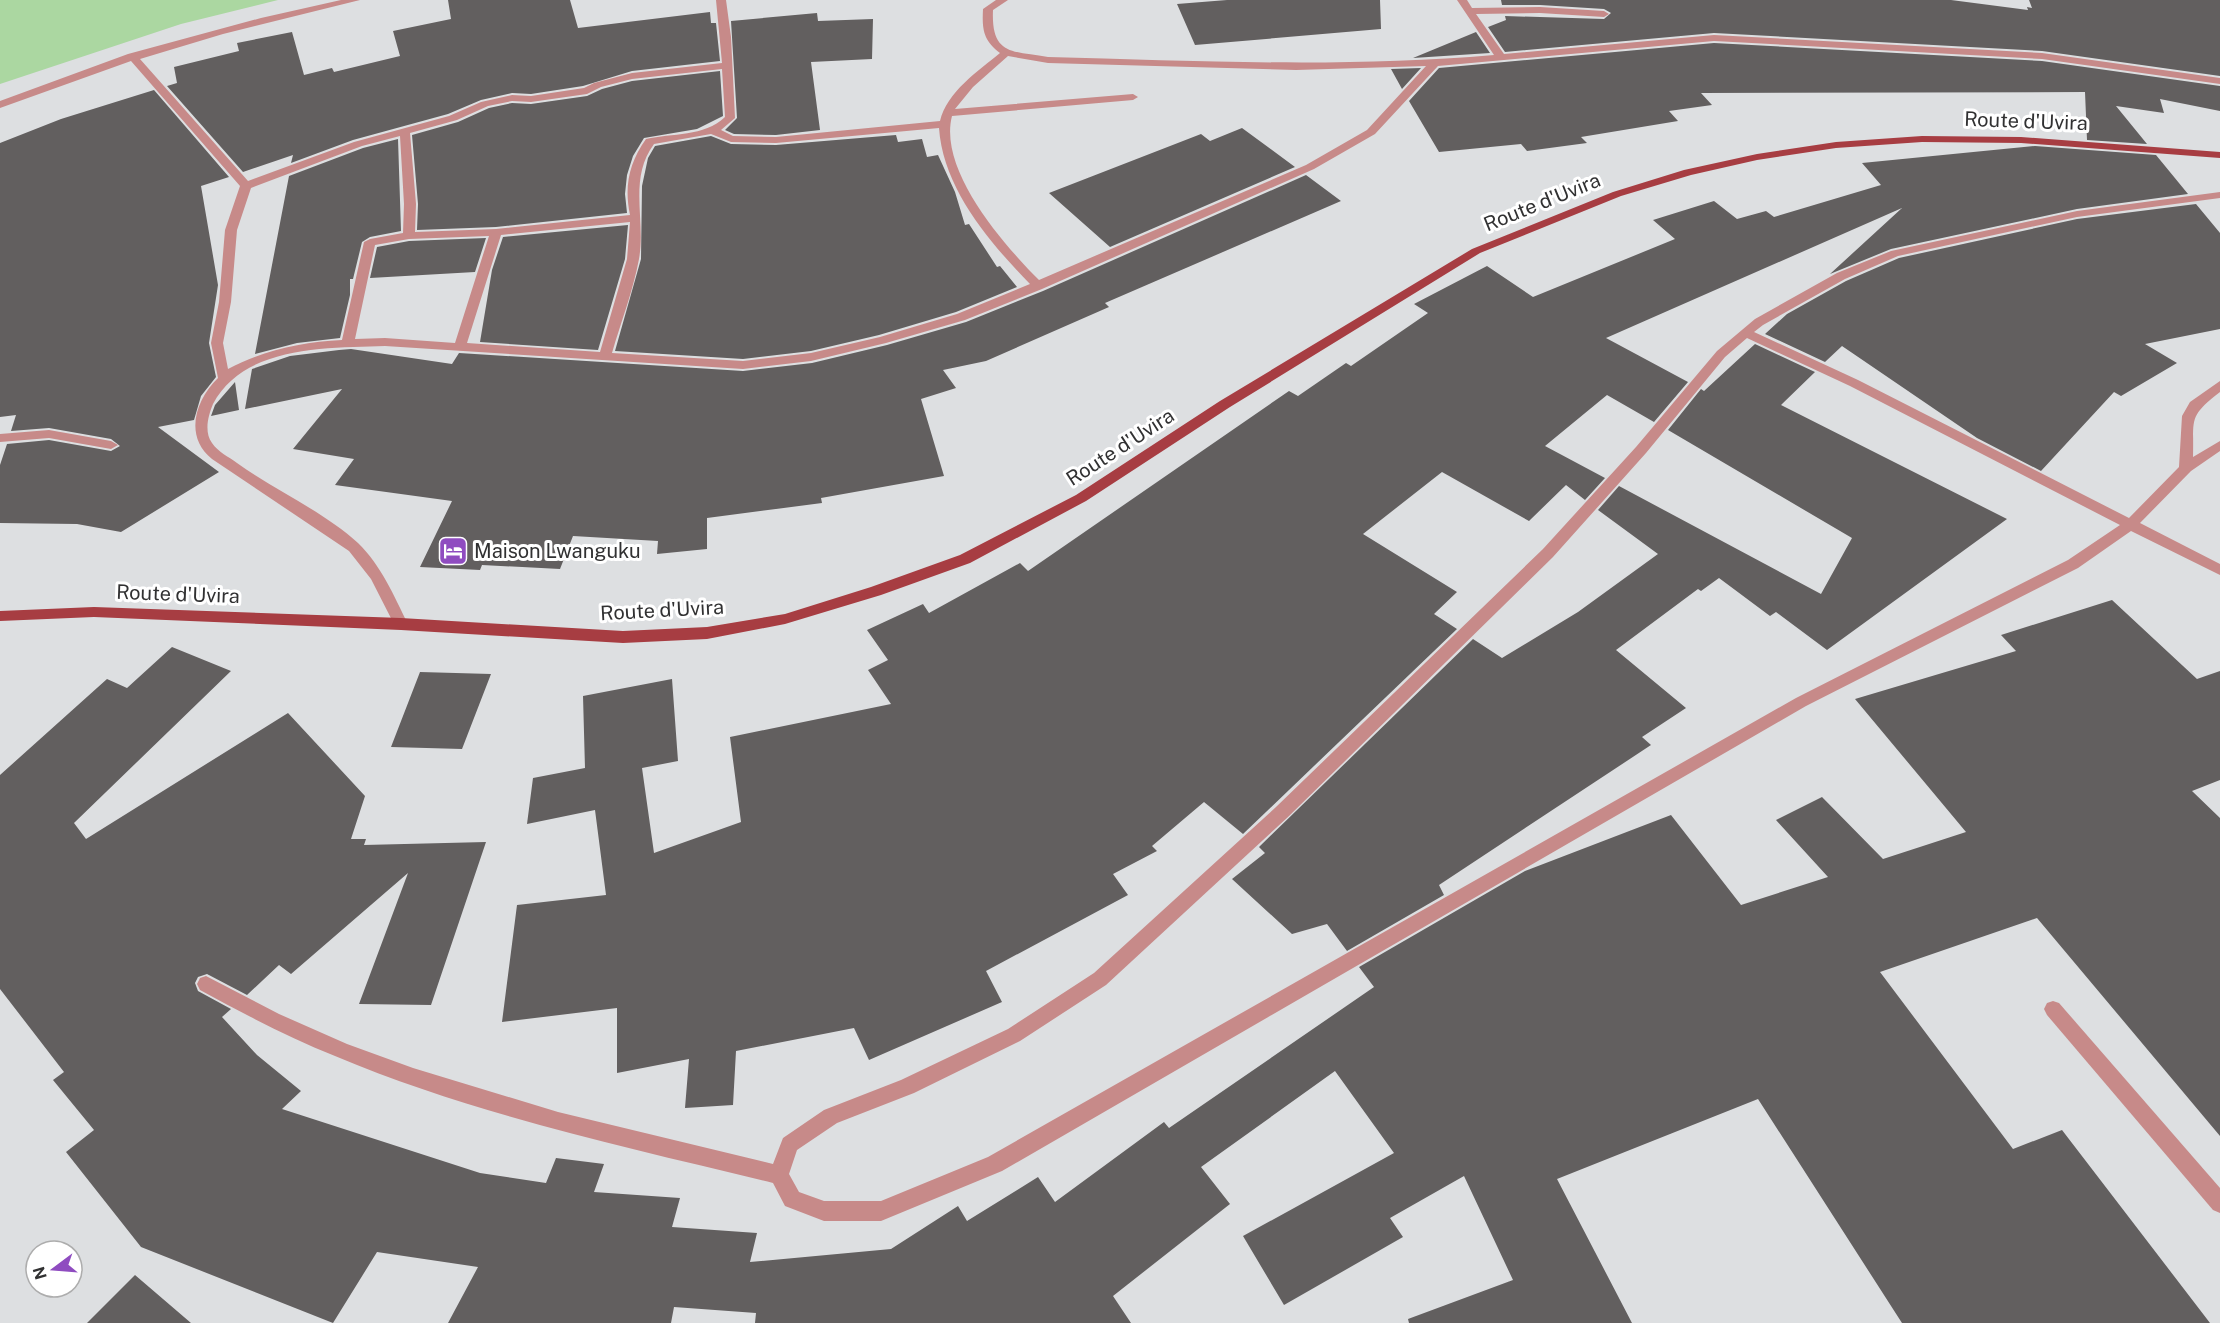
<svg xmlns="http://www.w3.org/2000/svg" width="2220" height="1323" viewBox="0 0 2220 1323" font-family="'Public Sans',sans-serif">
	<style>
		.green { fill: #abd7a1 }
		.building { fill: #625f5f }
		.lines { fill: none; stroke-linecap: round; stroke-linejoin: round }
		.lane { fill: #c78a89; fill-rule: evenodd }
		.street { fill: #c78a89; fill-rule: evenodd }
		.primary { fill: #a73d42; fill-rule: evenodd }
		.labels { text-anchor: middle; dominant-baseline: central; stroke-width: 6; stroke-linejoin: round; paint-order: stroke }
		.street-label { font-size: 20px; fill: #313132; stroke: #fff }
		.poi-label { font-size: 20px; fill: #313132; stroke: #fff; text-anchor: start }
	</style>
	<rect width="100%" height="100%" fill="#dddfe1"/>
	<path class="green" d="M 0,0 L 278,0 L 181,24 L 0,84 Z"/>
	<path class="building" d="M 448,0 L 570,0 L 578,28 L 710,12 L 711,23 L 716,23 L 720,61 L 632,71 L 583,86 L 531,94 L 512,93 L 481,100 L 448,114 L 353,140 L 291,163 L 293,155 L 243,172 L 167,86 L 177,83 L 174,67 L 239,51 L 237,43 L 292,32 L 304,75 L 332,68 L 334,72 L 400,56 L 393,31 L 451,19 Z
		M 1227,0 L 1380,0 L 1381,29 L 1195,45 L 1177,4 Z
		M 1501,0 L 1951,0 L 2028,10 L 2027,7 L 2032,8 L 2029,0 L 2220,0 L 2220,76 L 2042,51 L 1714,33 L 1505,52 L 1488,27 L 1506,20 L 1505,16 L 1604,19 L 1611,13 L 1604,9 L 1540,5 L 1502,5 Z
		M 817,13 L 818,21 L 873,19 L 872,59 L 811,62 L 820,130 L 776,135 L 734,134 L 725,130 L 737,118 L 731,21 Z
		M 1476,32 L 1490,53 L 1413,58 Z
		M 1714,43 L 2042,61 L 2220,86 L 2220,111 L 2160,99 L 2164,113 L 2116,106 L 2147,144 L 2087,140 L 2085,92 L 1701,93 L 1712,105 L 1669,111 L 1678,121 L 1581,137 L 1587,143 L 1527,151 L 1521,144 L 1439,152 L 1409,101 L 1439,68 Z
		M 1421,68 L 1402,89 L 1391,69 Z
		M 720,71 L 723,116 L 697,129 L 644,138 L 633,156 L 627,175 L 625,194 L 627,213 L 496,227 L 417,230 L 418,204 L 412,135 L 458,122 L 489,108 L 512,103 L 531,104 L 587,96 L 602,89 L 632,81 Z
		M 154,90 L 229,177 L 201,186 L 218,285 L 209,343 L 216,377 L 201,396 L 194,420 L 158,427 L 219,472 L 121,532 L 77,524 L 0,523 L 0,465 L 7,444 L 49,440 L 111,451 L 120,446 L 111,439 L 49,428 L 11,431 L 16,415 L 0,417 L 0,143 L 61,119 Z
		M 1242,128 L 1295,167 L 1110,247 L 1049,193 L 1201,134 L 1210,141 Z
		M 896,135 L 898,142 L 922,139 L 927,157 L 938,155 L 955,192 L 965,225 L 969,224 L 997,267 L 1000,266 L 1017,287 L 956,312 L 879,335 L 811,351 L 743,359 L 615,351 L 641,259 L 642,186 L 648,158 L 655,146 L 711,136 L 731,144 L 776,145 Z
		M 398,139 L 401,231 L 370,237 L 362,242 L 353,279 L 350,279 L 350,295 L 340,338 L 297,343 L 255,354 L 289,176 L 363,148 Z
		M 2035,146 L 2156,155 L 2188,194 L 2077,209 L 1891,249 L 1830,274 L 1902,208 L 1606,338 L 1688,382 L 1654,422 L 1607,395 L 1545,446 L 1605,478 L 1585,500 L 1566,485 L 1529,521 L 1442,472 L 1363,534 L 1457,592 L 1434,614 L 1457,629 L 1243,834 L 1204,802 L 1152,846 L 1157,851 L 1113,874 L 1128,895 L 986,971 L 1002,1002 L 869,1060 L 854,1028 L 736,1051 L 733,1105 L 685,1108 L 689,1059 L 617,1073 L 617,1008 L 502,1022 L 517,905 L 606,895 L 595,810 L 527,824 L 533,778 L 585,768 L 583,696 L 672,679 L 678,761 L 642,768 L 654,853 L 741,822 L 730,737 L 891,704 L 868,670 L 888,660 L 867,630 L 923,604 L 929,613 L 1020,563 L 1028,571 L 1289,391 L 1298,396 L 1346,363 L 1351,366 L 1428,313 L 1414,304 L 1487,266 L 1533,297 L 1675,239 L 1653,220 L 1714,201 L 1737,219 L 1766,211 L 1774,217 L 1881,185 L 1862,163 Z
		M 1306,175 L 1341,201 L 1105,303 L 1109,307 L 986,361 L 943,370 L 956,388 L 921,399 L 944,476 L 821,498 L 822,503 L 707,518 L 707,549 L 657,554 L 658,541 L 573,536 L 560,569 L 482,565 L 480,570 L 420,567 L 452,501 L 335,485 L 354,459 L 293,449 L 342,389 L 245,409 L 252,369 L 290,356 L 339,350 L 351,349 L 452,364 L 459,353 L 743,371 L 812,363 L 887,345 L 966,322 L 1043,291 Z
		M 2196,204 L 2220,233 L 2220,329 L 2145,344 L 2177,363 L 2121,396 L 2114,392 L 2041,471 L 1977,438 L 1842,346 L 1825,362 L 1765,334 L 1787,314 L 1846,281 L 1899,258 L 2077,219 Z
		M 628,225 L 625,259 L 598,350 L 480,342 L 492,270 L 503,237 Z
		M 486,238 L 475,272 L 370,278 L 377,247 L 409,241 Z
		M 1755,344 L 1815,372 L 1781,405 L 2007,519 L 1827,650 L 1776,612 L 1770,616 L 1719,578 L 1701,591 L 1698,589 L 1616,650 L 1686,708 L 1642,737 L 1651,745 L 1439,885 L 1444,895 L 1347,951 L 1327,924 L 1292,934 L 1232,879 L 1265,853 L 1259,847 L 1473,639 L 1502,658 L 1578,612 L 1658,554 L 1598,510 L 1619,486 L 1821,594 L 1852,538 L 1668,430 L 1701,389 L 1704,391 Z
		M 235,382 L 239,410 L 211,416 L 215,405 Z
		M 2112,600 L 2197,679 L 2220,671 L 2220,780 L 2192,791 L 2220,818 L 2220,1136 L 2037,918 L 1880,972 L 2013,1149 L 2062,1130 L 2210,1323 L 1902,1323 L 1758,1099 L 1557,1179 L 1632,1323 L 1409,1323 L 1408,1319 L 1513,1280 L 1464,1176 L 1390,1218 L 1403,1237 L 1284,1305 L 1243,1236 L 1394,1153 L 1335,1071 L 1201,1167 L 1230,1204 L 1113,1296 L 1131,1323 L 755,1323 L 756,1313 L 674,1307 L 671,1323 L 448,1323 L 478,1267 L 377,1252 L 333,1323 L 141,1247 L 66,1152 L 94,1130 L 53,1080 L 64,1072 L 0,989 L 0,775 L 107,679 L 127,688 L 172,647 L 231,671 L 74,823 L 86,839 L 288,713 L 365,796 L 351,839 L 366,839 L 364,845 L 486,842 L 431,1005 L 359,1004 L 408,873 L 291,974 L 279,965 L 247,995 L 207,974 L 198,977 L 195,983 L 198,991 L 231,1009 L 222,1017 L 257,1055 L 301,1091 L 282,1109 L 480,1173 L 546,1183 L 556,1158 L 604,1164 L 594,1192 L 680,1198 L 672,1227 L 757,1233 L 750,1262 L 891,1249 L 958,1206 L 967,1221 L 1038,1177 L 1055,1202 L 1164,1122 L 1169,1128 L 1374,987 L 1359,967 L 1525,871 L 1671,815 L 1741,905 L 1828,877 L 1776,820 L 1822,797 L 1883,859 L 1966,832 L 1855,699 L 2016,651 L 2001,635 Z
		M 420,672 L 491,674 L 462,749 L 391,747 Z
		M 135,1275 L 191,1323 L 87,1323 Z"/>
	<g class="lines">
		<path class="lane" d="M 2053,1001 L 2059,1003 L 2220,1188 L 2220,1213 L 2213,1210 L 2047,1015 L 2044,1009 L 2047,1003 Z"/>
		<path class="street" d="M 341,0 L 360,0 L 223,34 L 140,59 L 248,181 L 354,142 L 449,116 L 481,102 L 512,95 L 531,96 L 584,88 L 594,83 L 632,73 L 722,63 L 716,0 L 726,0 L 731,37 L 735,118 L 721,130 L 733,136 L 776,137 L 940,121 C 947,92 978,71 1000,53 C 983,40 982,29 983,9 L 996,0 L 1008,0 L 993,10 C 991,55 1012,51 1048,57 C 1197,61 1346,68 1494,55 L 1457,0 L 1467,0 L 1472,8 L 1540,7 L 1604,11 L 1609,14 L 1604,17 L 1540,13 L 1476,14 L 1504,54 L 1714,35 L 2042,53 L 2220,78 L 2220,84 L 2042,59 L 1714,41 L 1438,66 L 1375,134 L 1314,169 L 1042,289 L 965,320 L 886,343 L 811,361 L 743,369 L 385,346 C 328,348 244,345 213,404 C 208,416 204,432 212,443 C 218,452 229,457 237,463 C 275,490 324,512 358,543 C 381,565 394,596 408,624 L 406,628 L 396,628 L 371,579 L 349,551 L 212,459 C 184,437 195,400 218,378 L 211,343 L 219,302 L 225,230 L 240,186 L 131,61 L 0,108 L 0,101 L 128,54 L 261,18 ZM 1008,56 L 1048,63 L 1296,70 L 1426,66 L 1367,130 L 1306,165 L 1039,280 C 1004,245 938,170 952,116 L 1133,100 L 1138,97 L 1133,94 L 955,109 L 973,87 ZM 722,69 L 725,117 C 704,137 672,133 646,139 C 629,163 624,186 630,215 L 496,229 L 415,232 L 416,204 L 410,133 L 457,120 L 488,106 L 512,101 L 531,102 L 587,94 L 601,87 L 632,79 ZM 939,128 C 943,188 989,242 1030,284 L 957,314 L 880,337 L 811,353 L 743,361 L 612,353 C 621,322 633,291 639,259 C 646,220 628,179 654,144 L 711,134 L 731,142 L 776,143 ZM 400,136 L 404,204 L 403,233 L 370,239 L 364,242 L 342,340 C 302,342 264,350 228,369 L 223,343 L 231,302 L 237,230 L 251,188 L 362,146 ZM 630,222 L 627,259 L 600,352 L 467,343 L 501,235 ZM 489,236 L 455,343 L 385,338 L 355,339 L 375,245 L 409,239 Z
			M 2220,192 L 2220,198 L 2077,217 L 1898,256 L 1845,279 L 1763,325 L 1754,332 L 1858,380 L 2129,518 L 2179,467 L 2182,416 L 2190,402 L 2220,381 L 2220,392 C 2188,417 2194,418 2193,457 L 2220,441 L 2220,451 L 2191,471 L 2140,523 L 2220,564 L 2220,575 L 2131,531 L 2078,568 L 1806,706 L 1002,1171 L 881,1221 L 824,1221 L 785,1206 L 773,1183 C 626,1147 475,1115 335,1056 C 288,1037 244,1014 200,990 L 197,984 L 200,978 L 206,976 L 279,1014 L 347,1044 L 413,1068 L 558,1112 L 773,1164 L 783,1138 L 824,1110 L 901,1080 L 1008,1029 L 1094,973 L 1276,807 L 1543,549 L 1636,447 L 1717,351 L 1755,319 L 1837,273 L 1891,251 L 2077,211 ZM 1747,338 L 1850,386 L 2120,525 L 2068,560 L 1796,698 L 988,1157 L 881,1201 L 824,1201 L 799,1192 L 789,1174 L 797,1150 L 837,1123 L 914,1093 L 1020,1041 L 1106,985 L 1288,817 L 1553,557 L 1646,453 L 1725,357 Z
			M 49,430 L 111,441 L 118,445 L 111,449 L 49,438 L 0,442 L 0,434 Z"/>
		<path class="primary" d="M 1922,136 L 2021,137 L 2220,152 L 2220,158 L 2021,143 L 1922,142 L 1836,148 L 1757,160 L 1691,175 L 1621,196 L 1480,253 L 1230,407 L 1086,501 L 970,563 L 881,595 L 785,624 L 707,639 L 623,643 L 401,630 L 94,617 L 0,621 L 0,611 L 94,607 L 401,618 L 623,631 L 707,627 L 785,614 L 871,587 L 960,555 L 1076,495 L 1220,401 L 1472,249 L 1613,192 L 1684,170 L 1757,154 L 1836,142 Z"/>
	</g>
	<defs>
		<g id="hotel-square" transform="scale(1.5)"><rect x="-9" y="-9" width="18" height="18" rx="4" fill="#8f4cc0" stroke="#fff"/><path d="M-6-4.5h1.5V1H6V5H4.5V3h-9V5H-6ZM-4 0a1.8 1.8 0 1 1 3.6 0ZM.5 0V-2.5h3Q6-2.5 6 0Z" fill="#fff"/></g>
	</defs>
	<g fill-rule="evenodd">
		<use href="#hotel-square" x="453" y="551"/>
	</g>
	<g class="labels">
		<g class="street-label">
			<text transform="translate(2026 121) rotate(2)">Route d'Uvira</text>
			<text transform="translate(1542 202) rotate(-22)">Route d'Uvira</text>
			<text transform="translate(1120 447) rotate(-33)">Route d'Uvira</text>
			<text transform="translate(178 594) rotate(2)">Route d'Uvira</text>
			<text transform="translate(662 610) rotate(-3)">Route d'Uvira</text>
		</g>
		<g class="poi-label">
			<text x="474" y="551">Maison Lwanguku</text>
		</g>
	</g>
	<g transform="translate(54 1269) rotate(254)"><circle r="28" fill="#ffffff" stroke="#adadad" stroke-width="1.5"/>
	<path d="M0-4.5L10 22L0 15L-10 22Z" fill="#8f4cc0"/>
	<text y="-9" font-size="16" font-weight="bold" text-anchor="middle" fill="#313132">N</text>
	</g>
</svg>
